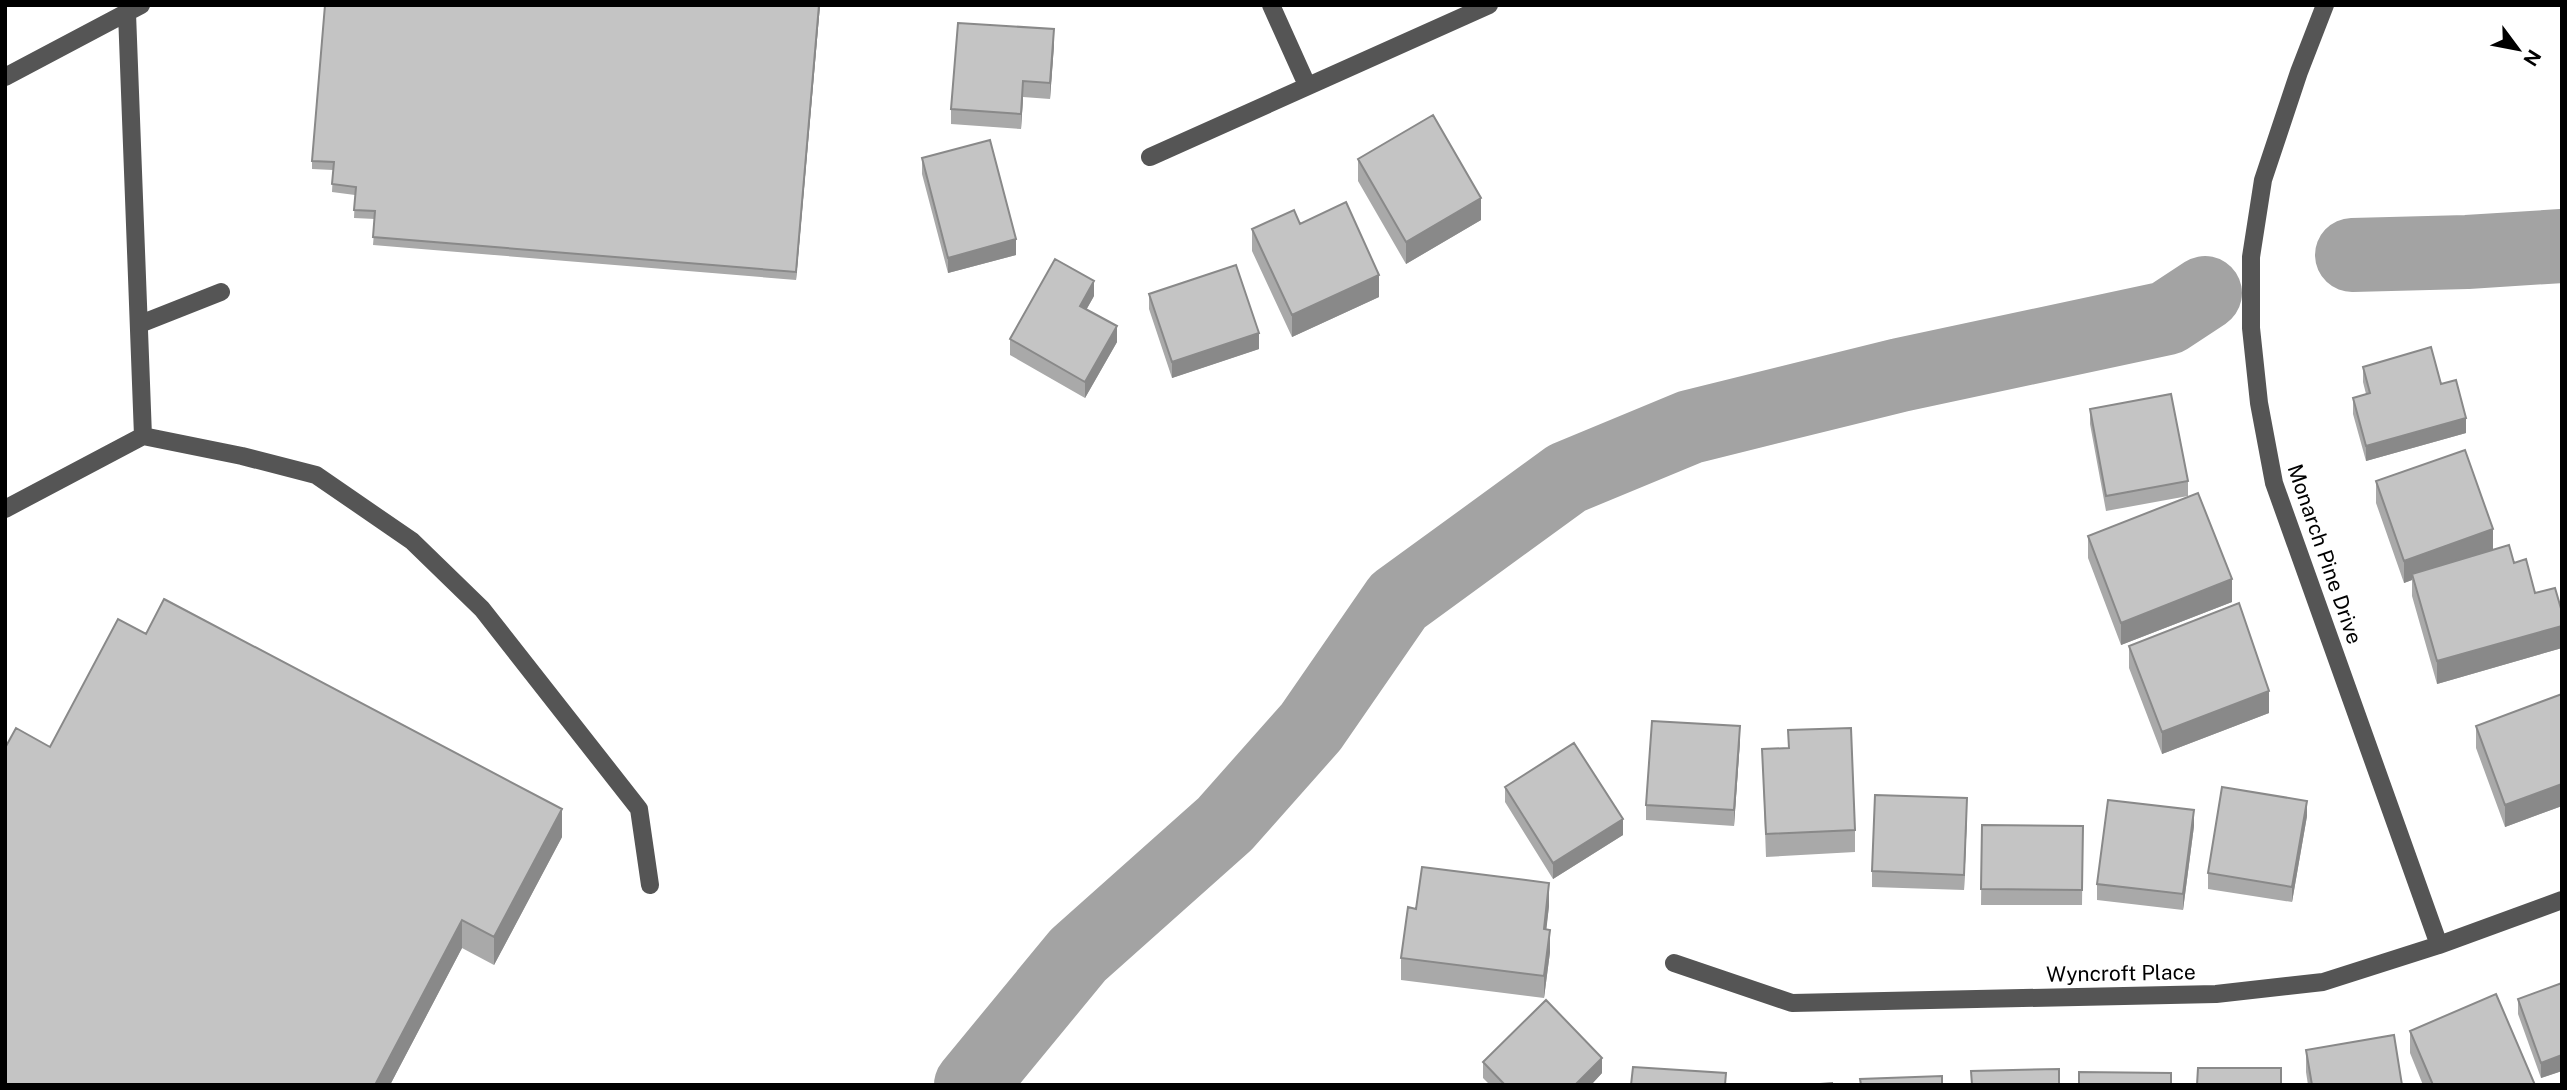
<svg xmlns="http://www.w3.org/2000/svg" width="2567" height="1090" viewBox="0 0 2567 1090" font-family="'Public Sans',sans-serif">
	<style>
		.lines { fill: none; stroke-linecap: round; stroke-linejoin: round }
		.river { stroke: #a3a3a3; stroke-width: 74 }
		.minor { stroke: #555; stroke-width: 18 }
		.wall { fill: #a9a9a9 }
		.shaded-wall { fill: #898989 }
		.building { fill: #c4c4c4; stroke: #898989; stroke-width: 2 }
		.labels { text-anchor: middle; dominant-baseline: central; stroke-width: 5; stroke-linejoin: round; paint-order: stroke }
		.street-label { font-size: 21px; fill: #000; stroke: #fff }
	</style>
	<rect width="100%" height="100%" fill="#fff"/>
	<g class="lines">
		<path class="river" d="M 2352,255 L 2467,252 L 2562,246
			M 971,1085 L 1078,955 L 1225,824 L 1311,727 L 1398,601 L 1567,478 L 1690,427 L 1900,375 L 2167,318 L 2205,293"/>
		<path class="minor" d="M 1271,5 L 1307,85
			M 2325,5 L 2299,72 L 2263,180 L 2251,257 L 2251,328 L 2259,403 L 2274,483 L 2439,945
			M 127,13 L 143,436
			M 5,77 L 141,5
			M 1150,157 L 1489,5
			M 140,324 L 221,292
			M 5,509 L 143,436 L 242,456 L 316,475 L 412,541 L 482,609 L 639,809 L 650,885
			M 1674,963 L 1792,1003 L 2216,994 L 2323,982 L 2439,945 L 2562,900"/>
	</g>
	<path class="wall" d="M 820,5 L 796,280 L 373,245 L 375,219 L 354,218 L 355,195 L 332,192 L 333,170 L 312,169 L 312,161 Z
		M 1054,45 L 1050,99 L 1023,97 L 1021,129 L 951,124 L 951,109 Z
		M 922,158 L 1016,255 L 948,273 L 922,174 Z
		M 1358,159 L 1481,220 L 1406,264 L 1358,181 Z
		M 1252,229 L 1379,297 L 1292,337 L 1252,251 Z
		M 1149,294 L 1259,349 L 1172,378 L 1149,309 Z
		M 1094,296 L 1086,310 L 1117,342 L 1085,398 L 1010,355 L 1010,339 Z
		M 2363,367 L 2441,384 L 2466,433 L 2366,461 L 2353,414 L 2353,398 L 2366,394 L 2363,382 Z
		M 2090,409 L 2188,481 L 2188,496 L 2106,511 L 2090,424 Z
		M 2376,481 L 2514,563 L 2535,593 L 2562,612 L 2562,648 L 2437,684 L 2412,596 L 2412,580 L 2404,583 L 2376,503 Z
		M 2088,536 L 2232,602 L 2121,645 L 2088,558 Z
		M 146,634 L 562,837 L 494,965 L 462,948 L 390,1085 L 5,1085 L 50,747 Z
		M 2129,646 L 2269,713 L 2162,754 L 2129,668 Z
		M 2562,694 L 2562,806 L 2505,827 L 2476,748 L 2476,726 Z
		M 1788,730 L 1855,830 L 1855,852 L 1766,857 L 1762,749 L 1788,748 Z
		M 1740,741 L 1734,826 L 1646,820 L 1646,805 Z
		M 1505,787 L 1623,835 L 1553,879 L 1505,802 Z
		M 1967,814 L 1964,890 L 1872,887 L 1872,871 Z
		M 2307,816 L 2292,902 L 2208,889 L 2208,873 Z
		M 1982,825 L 2083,826 L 2082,905 L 1981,905 Z
		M 2194,826 L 2183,910 L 2097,900 L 2097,884 Z
		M 1549,906 L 1546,929 L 1550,952 L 1544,998 L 1401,980 L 1401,958 L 1416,909 Z
		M 2562,983 L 2562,1071 L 2541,1078 L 2518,1014 L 2518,999 Z
		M 2410,1031 L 2535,1085 L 2423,1085 L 2410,1053 Z
		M 2306,1050 L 2402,1085 L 2308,1085 L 2306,1072 Z
		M 1483,1062 L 1602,1073 L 1591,1085 L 1490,1085 L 1483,1078 Z"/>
	<path class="shaded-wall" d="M 819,5 L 820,5 L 796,280 L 796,272 Z
		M 1054,29 L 1054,45 L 1050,99 L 1050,83 Z
		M 1023,81 L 1023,97 L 1021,129 L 1021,114 Z
		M 1481,198 L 1481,220 L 1406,264 L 1406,242 Z
		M 1016,239 L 1016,255 L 948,273 L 948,258 Z
		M 1379,275 L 1379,297 L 1292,337 L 1292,315 Z
		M 1094,281 L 1094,296 L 1080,321 L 1080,306 Z
		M 1117,326 L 1117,342 L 1085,398 L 1085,382 Z
		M 1259,333 L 1259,349 L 1172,378 L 1172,362 Z
		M 2466,418 L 2466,433 L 2366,461 L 2366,446 Z
		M 2493,529 L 2493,551 L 2412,574 L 2412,580 L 2404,583 L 2404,561 Z
		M 2232,579 L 2232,602 L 2121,645 L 2121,623 Z
		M 2562,626 L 2562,648 L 2437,684 L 2437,661 Z
		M 2269,691 L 2269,713 L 2162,754 L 2162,732 Z
		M 1740,726 L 1740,741 L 1734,826 L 1734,810 Z
		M 2562,784 L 2562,806 L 2505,827 L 2505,805 Z
		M 1967,798 L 1967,814 L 1964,890 L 1964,875 Z
		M 2307,801 L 2307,816 L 2292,902 L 2292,887 Z
		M 562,809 L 562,837 L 494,965 L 494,937 Z
		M 2194,810 L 2194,826 L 2183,910 L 2183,894 Z
		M 1623,819 L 1623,835 L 1553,879 L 1553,863 Z
		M 1549,883 L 1549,906 L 1544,951 L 1544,929 Z
		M 462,920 L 462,948 L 390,1085 L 375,1085 Z
		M 1550,930 L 1550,952 L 1544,998 L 1544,976 Z
		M 2562,1055 L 2562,1071 L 2541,1078 L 2541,1063 Z
		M 1602,1058 L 1602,1073 L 1591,1085 L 1575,1085 Z"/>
	<path class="building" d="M 325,5 L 819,5 L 796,272 L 373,237 L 375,211 L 354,210 L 356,187 L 332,184 L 334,162 L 312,161 Z
		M 958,23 L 1054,29 L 1050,83 L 1023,81 L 1021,114 L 951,109 Z
		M 1433,115 L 1481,198 L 1406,242 L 1358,159 Z
		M 990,140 L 1016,239 L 948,258 L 922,158 Z
		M 1346,202 L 1379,275 L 1292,315 L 1252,229 L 1294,210 L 1300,224 Z
		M 1055,259 L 1094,281 L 1080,306 L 1117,326 L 1085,382 L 1010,339 Z
		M 1236,265 L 1259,333 L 1172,362 L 1149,294 Z
		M 2431,347 L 2441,384 L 2456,380 L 2466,418 L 2366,446 L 2353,398 L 2370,393 L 2363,367 Z
		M 2171,394 L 2188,481 L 2106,496 L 2090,409 Z
		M 2465,450 L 2493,529 L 2404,561 L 2376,481 Z
		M 2198,493 L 2232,579 L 2121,623 L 2088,536 Z
		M 2509,545 L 2514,563 L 2526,559 L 2535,593 L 2555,588 L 2562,612 L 2562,626 L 2437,661 L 2412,574 Z
		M 164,599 L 562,809 L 494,937 L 462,920 L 375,1085 L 5,1085 L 5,748 L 16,728 L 50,747 L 118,619 L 146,634 Z
		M 2239,603 L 2269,691 L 2162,732 L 2129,646 Z
		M 2562,694 L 2562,784 L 2505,805 L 2476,726 Z
		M 1652,721 L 1740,726 L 1734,810 L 1646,805 Z
		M 1851,728 L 1855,830 L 1766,834 L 1762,749 L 1789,748 L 1788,730 Z
		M 1574,743 L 1623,819 L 1553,863 L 1505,787 Z
		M 2222,787 L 2307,801 L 2292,887 L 2208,873 Z
		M 1875,795 L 1967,798 L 1964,875 L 1872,871 Z
		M 2108,800 L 2194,810 L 2183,894 L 2097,884 Z
		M 1982,825 L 2083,826 L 2082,890 L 1981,889 Z
		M 1422,867 L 1549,883 L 1544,929 L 1550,930 L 1544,976 L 1401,958 L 1408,907 L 1416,909 Z
		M 2562,983 L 2562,1055 L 2541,1063 L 2518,999 Z
		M 2496,994 L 2535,1085 L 2433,1085 L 2410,1031 Z
		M 1546,1000 L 1602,1058 L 1575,1085 L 1505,1085 L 1483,1062 Z
		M 2394,1035 L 2402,1085 L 2312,1085 L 2306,1050 Z
		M 1633,1067 L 1726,1073 L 1725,1085 L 1631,1085 Z
		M 2198,1068 L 2281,1068 L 2281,1085 L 2197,1085 Z
		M 2059,1069 L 2059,1085 L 1972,1085 L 1971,1071 Z
		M 2079,1072 L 2171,1073 L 2171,1085 L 2079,1085 Z
		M 1942,1076 L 1942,1085 L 1861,1085 L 1860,1079 Z
		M 1832,1083 L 1832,1085 L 1807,1085 Z"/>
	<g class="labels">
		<g class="street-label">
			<text transform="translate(2325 554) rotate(71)">Monarch Pine Drive</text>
			<text transform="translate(2121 973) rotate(-1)">Wyncroft Place</text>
		</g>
	</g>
	<rect width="2567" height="1090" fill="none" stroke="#000000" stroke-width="14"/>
	<g transform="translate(2518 49) rotate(122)" stroke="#ffffff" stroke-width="5" paint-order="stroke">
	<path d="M0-5L12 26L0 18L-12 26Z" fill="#000000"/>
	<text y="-10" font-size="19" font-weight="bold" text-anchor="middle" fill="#000000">N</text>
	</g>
</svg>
